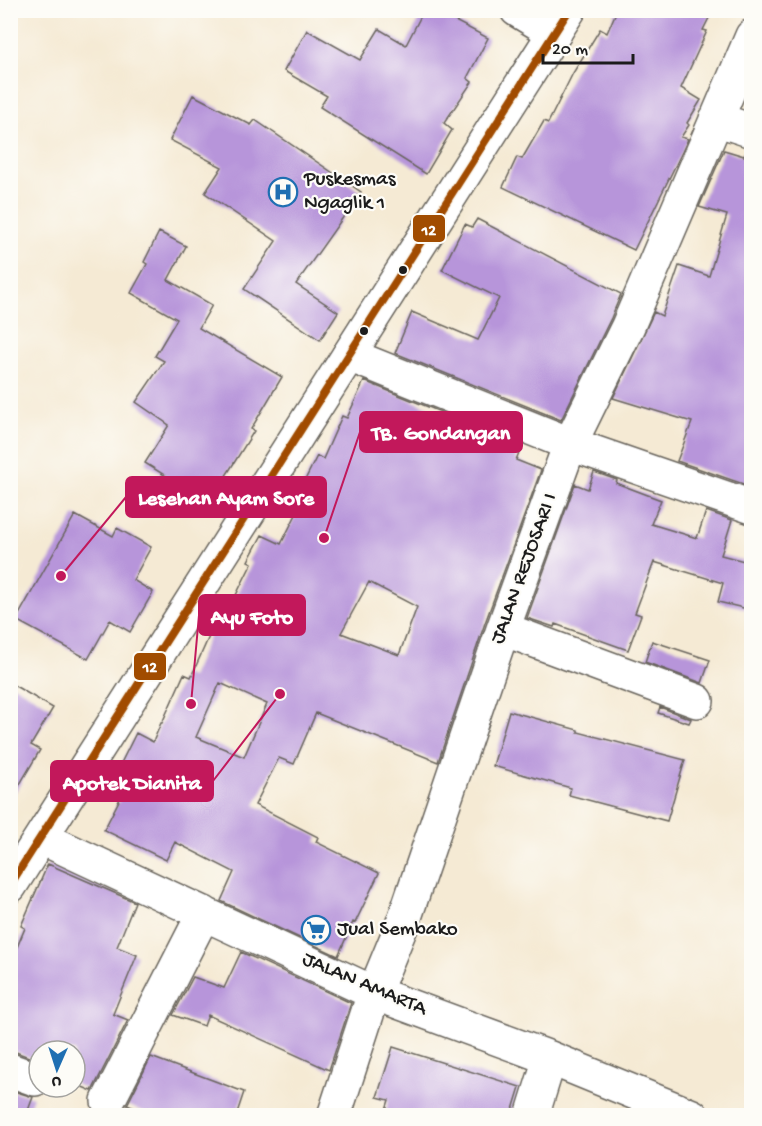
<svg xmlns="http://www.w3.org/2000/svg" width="762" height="1126" viewBox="0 0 762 1126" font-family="'Gochi Hand',sans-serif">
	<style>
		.building { fill: #b795da; fill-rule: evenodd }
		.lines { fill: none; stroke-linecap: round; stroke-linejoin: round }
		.minor-casing { stroke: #68645c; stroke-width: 36 }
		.major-casing { stroke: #68645c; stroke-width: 36 }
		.minor { stroke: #fff; stroke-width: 33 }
		.major { stroke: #fff; stroke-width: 33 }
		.bus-1-casing { stroke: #fdfcf7; stroke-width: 12 }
		.bus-1 { stroke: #a14c00; stroke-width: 8 }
		.bus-dot { fill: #1c1c1c; stroke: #fdfcf7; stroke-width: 2 }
		.labels { text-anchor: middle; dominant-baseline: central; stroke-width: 4.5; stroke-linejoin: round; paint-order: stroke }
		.poi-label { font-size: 21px; fill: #1c1c1c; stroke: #fdfcf7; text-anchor: start }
		.street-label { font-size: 21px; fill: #1c1c1c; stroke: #fdfcf7 }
		.leader { fill: none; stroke: #c2185b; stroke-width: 2 }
		.callout-dot { fill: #c2185b; stroke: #fdfcf7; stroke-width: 2 }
		.callout { fill: #c2185b; stroke: #c2185b; stroke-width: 2 }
		.callout-label { font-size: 22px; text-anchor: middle; font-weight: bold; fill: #fff }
		.line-badge { stroke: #fdfcf7; stroke-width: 2 }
		.badge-label { font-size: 16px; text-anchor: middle; font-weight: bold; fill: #fff }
	</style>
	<rect width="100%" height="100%" fill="#fdfcf7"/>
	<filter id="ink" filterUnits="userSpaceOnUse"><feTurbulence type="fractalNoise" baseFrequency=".0167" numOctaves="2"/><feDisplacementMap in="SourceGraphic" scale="12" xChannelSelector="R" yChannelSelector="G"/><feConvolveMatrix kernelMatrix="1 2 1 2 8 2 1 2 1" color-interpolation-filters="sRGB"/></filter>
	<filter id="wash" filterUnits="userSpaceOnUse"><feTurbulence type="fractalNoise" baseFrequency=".008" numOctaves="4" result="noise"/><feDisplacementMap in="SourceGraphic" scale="24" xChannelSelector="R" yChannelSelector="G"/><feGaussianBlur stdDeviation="1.35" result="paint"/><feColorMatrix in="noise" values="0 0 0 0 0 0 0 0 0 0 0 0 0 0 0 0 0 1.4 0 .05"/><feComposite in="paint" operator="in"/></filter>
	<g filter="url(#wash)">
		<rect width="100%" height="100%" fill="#f5ead4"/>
		<g id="blocks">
			<path class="building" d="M 424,10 L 434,10 L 488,38 L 467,78 L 472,82 L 444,123 L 452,130 L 426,174 L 320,107 L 327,96 L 284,71 L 307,30 L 360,60 L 379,29 L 406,45 Z
				M 617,10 L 713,10 L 703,30 L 707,31 L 681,88 L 701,100 L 687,123 L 689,125 L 681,137 L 688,139 L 682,152 L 634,250 L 503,187 L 517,157 L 522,159 L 544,121 L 548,123 L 573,73 L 600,29 L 607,33 Z
				M 193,95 L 251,125 L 255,120 L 361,192 L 296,284 L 338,312 L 320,340 L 244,289 L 276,241 L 205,193 L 222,167 L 170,140 Z
				M 724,150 L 744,156 L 745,154 L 752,155 L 752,487 L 677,461 L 692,422 L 613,398 L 654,312 L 662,316 L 679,266 L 709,276 L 727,215 L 699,207 Z
				M 477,219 L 621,294 L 611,318 L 561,420 L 395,353 L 412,312 L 478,340 L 499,298 L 442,270 L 465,224 L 472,227 Z
				M 159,232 L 186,246 L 168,280 L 212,305 L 199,328 L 282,377 L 251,429 L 254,431 L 209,503 L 145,463 L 169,425 L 136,402 L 164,361 L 155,356 L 177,319 L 131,293 L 147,264 L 144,262 Z
				M 364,381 L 522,445 L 516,460 L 541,470 L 485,623 L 438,762 L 316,713 L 294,764 L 279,758 L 255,805 L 318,837 L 316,842 L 379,873 L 355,923 L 353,922 L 338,956 L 221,901 L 234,872 L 175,842 L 166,860 L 104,830 L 129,781 L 115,775 L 136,733 L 153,742 L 161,723 L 162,723 L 184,674 L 191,677 L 219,614 L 225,617 L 252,563 L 248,561 L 262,535 L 281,544 L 304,499 L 297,496 L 317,456 L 323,459 L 342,416 L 347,418 ZM 369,582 L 417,607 L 399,655 L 341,633 ZM 220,683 L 267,704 L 244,757 L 196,737 Z
				M 594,472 L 617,480 L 616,483 L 661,500 L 651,524 L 697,538 L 706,511 L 732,520 L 721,555 L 752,563 L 752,610 L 718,602 L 723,583 L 654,562 L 635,613 L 641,615 L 628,650 L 555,624 L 554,627 L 527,618 L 575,484 L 588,489 Z
				M 75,515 L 113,536 L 117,528 L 151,547 L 133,580 L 153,592 L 130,632 L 110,620 L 88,659 L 16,620 Z
				M 652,641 L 710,660 L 702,683 L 645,662 Z
				M 10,683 L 53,708 L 31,745 L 40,750 L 10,801 Z
				M 660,707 L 691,719 L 689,723 L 658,713 Z
				M 509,711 L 578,730 L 578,732 L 685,760 L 667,821 L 569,795 L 571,788 L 493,766 Z
				M 48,864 L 135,902 L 117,947 L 137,955 L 113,1014 L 128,1020 L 92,1091 L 75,1084 L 75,1051 L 39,1051 L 39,1061 L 16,1052 L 10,1052 L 10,964 L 25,928 L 21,926 Z
				M 241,952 L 351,1003 L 329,1070 L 208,1015 L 204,1026 L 173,1015 L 193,977 L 224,988 Z
				M 393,1047 L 520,1087 L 511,1116 L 384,1116 L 389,1100 L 377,1097 Z
				M 151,1057 L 244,1092 L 236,1116 L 154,1116 L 127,1105 Z
				M 10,1090 L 33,1097 L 26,1116 L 10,1116 Z"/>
		</g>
	</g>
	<g filter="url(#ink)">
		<use href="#blocks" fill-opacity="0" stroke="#68645c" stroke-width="1.5"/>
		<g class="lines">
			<g class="minor-casing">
				<path id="minor" d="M 517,10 L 555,33
					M 716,119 L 752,131
					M 349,355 L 570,444 L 752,507
					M 503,629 L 697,701
					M 42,838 L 374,993 L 550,1058 L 692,1116
					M 10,1070 L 35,1079
					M 108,1101 L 204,913
					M 334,1116 L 374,993 L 404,920 L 503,629 L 570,444 L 628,326 L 752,36
					M 532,1116 L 550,1058"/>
			</g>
			<g class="major-casing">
				<path id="major" d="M 10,886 L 569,10"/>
			</g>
			<use href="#minor" class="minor"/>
			<use href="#major" class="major"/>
			<g class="bus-1-casing">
				<path id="bus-1" d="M 10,885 L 569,10"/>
			</g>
			<use href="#bus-1" class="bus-1"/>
		</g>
	</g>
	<defs>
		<g id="hospital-ring" transform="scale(1.5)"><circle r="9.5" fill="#fdfcf7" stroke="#1f6fb2" stroke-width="1.5"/><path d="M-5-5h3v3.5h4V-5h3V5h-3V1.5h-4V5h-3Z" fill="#1f6fb2"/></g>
		<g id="supermarket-ring" transform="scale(1.5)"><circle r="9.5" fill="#fdfcf7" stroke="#1f6fb2" stroke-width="1.5"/><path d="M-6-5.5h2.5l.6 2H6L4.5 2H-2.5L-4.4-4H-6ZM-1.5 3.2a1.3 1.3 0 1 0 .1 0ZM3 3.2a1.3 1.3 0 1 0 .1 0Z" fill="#1f6fb2"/></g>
	</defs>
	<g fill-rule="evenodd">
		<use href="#hospital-ring" x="283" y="192"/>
		<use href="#supermarket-ring" x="316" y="930"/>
	</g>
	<g class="bus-dot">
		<circle cx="403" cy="270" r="5"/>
		<circle cx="364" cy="331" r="5"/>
	</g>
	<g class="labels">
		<g class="poi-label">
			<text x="304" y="180">Puskesmas<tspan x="304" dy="24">Ngaglik 1</tspan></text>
			<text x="337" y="930">Jual Sembako</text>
		</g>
		<g class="street-label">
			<text transform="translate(525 569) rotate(-70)">JALAN REJOSARI I</text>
			<text transform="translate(364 985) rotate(23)">JALAN AMARTA</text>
		</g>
	</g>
	<path class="leader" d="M324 538L360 432M61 576L126 497M191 704L199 615M280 694L213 781"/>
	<g class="callout-dot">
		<circle cx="324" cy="538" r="6"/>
		<circle cx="61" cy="576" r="6"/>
		<circle cx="191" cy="704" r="6"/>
		<circle cx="280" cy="694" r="6"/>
	</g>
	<g class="callout">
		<rect x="360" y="412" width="162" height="40" rx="6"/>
		<rect x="126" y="477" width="200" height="40" rx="6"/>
		<rect x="199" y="595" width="106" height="40" rx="6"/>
		<rect x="51" y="761" width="162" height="40" rx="6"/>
	</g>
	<g class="callout-label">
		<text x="441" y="439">TB. Gondangan</text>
		<text x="226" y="504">Lesehan Ayam Sore</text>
		<text x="252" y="623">Ayu Foto</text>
		<text x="132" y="789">Apotek Dianita</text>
	</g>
	<g class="line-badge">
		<rect x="412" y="214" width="34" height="29" rx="6" fill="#a14c00"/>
		<rect x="133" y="652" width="34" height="29" rx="6" fill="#a14c00"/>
	</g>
	<g class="badge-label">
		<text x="429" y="235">12</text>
		<text x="150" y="672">12</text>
	</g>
	<rect width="762" height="1126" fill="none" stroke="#fdfcf7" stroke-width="36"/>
	<g transform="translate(57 1069) rotate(183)"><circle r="28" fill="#fdfcf7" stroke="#a3a29f" stroke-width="1.5"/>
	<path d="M0-4.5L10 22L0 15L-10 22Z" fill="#1f6fb2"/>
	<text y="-9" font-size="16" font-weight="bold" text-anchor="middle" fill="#1c1c1c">U</text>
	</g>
	<path d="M543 54v9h90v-9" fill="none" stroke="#1c1c1c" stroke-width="3"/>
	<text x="552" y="54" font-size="18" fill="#1c1c1c" stroke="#fdfcf7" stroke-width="4.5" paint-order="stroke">20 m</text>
</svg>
